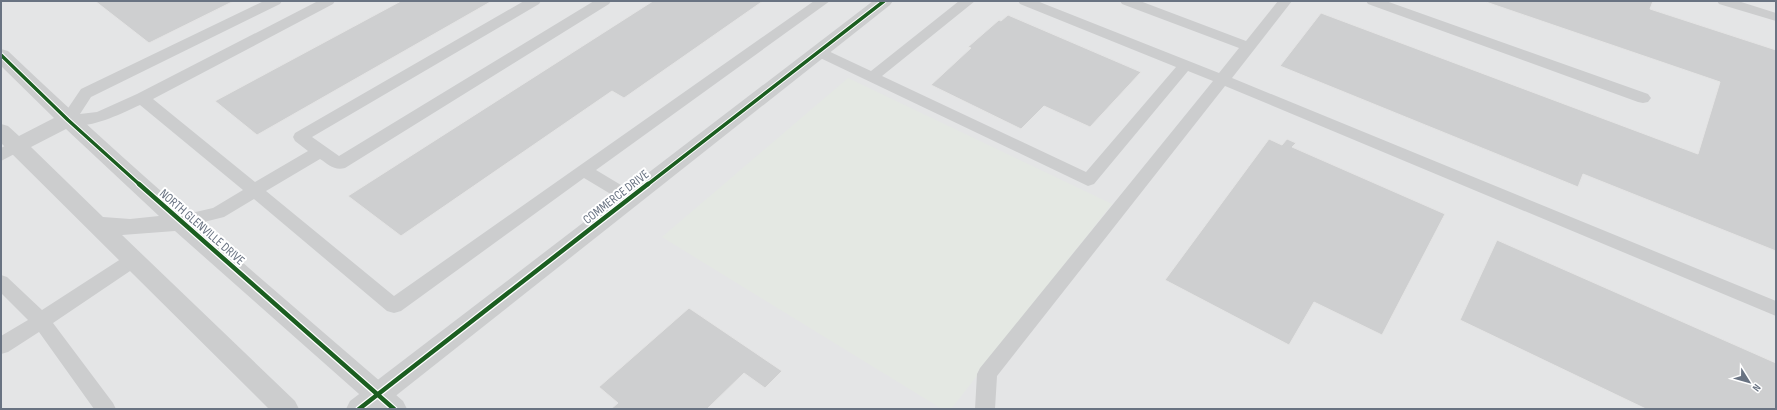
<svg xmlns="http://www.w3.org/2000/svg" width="1777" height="410" viewBox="0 0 1777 410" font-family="'Sofia Sans Condensed',sans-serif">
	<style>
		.built { fill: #e4e5e6 }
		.green { fill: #e4e8e3 }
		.building { fill: #cecfd0; stroke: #e4e4e4 }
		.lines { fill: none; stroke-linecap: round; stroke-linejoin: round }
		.service { fill: #cccdce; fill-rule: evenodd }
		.minor { fill: #cccdce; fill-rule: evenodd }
		.tertiary { fill: #cccdce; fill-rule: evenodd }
		.cycleway-far1-casing { stroke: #fff; stroke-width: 5.5 }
		.cycleway-casing { stroke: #fff; stroke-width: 7 }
		.cycleway-far1 { stroke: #1b5e20; stroke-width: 3.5 }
		.cycleway { stroke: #1b5e20; stroke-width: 4.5 }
		.labels { text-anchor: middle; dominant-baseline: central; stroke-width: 4; stroke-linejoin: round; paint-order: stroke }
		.street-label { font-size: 13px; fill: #697382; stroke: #fff }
	</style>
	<rect width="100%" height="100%" fill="#f5f5f5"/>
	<path class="built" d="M 1,1 L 1776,1 L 1776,409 L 1,409 Z"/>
	<path class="green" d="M 848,78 L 1112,204 L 951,409 L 942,409 L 662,237 Z"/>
	<path class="building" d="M 95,1 L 234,1 L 149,43 Z
		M 401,1 L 492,1 L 257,135 L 215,101 Z
		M 653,1 L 763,1 L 624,98 L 612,91 L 401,236 L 348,196 Z
		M 1483,1 L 1653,1 L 1650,9 L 1776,50 L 1776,251 L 1583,174 L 1578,187 L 1280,66 L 1321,13 L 1698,154 L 1720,82 Z
		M 1008,15 L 1141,72 L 1090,127 L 1044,106 L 1021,129 L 931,85 L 971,48 L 968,47 L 999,20 L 1001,21 Z
		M 1269,139 L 1282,145 L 1287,139 L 1296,143 L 1292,147 L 1445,214 L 1382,335 L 1314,302 L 1289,345 L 1165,280 Z
		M 1497,240 L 1776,363 L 1776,409 L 1646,409 L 1460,320 Z
		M 689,308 L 782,371 L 765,388 L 744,373 L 707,409 L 611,409 L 618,403 L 599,387 Z"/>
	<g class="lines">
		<path class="service" d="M 264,1 L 282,1 L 280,4 L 91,97 L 80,114 L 97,112 L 137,94 L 318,1 L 335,1 L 333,4 L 153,99 L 255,182 L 308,151 L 295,141 L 293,137 L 295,133 L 524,1 L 541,1 L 539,4 L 312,137 L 339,156 L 594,1 L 611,1 L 609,4 L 345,168 C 334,171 328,164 320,159 L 266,191 L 394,296 L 814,1 L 830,1 L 596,170 L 636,194 L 638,198 L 636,202 L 630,204 L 624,202 L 584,178 L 401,311 L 394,313 L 387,311 L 254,199 L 224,217 L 180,228 L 174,227 L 171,222 L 174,217 L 213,208 L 243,190 L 140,105 C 118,115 88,131 62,124 L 60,120 L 81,89 Z
			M 959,1 L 975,1 L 882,76 L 1086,172 L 1176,67 L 1020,4 L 1018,1 L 1037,1 L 1219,73 L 1239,48 L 1122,4 L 1120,1 L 1140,1 L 1246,41 L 1278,1 L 1292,1 L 1232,78 L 1776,301 L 1776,316 L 1225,86 L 997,376 L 995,409 L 975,409 L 977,374 L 980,368 L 1213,81 L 1188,71 L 1094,184 L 1088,186 L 814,55 L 812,52 L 814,49 L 819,47 L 824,49 L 871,71 Z
			M 1366,1 L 1386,1 L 1648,94 L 1651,98 L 1648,102 L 1643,103 L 1638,102 L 1368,4 Z
			M 1717,1 L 1738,1 L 1776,13 L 1776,21 L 1719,4 Z
			M 16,140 L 22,142 L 24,146 L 22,150 L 1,161 L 1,148 Z
			M 133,253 L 139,255 L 142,260 L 139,265 L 53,323 L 113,403 L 116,409 L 94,409 L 39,332 L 8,352 L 1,354 L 1,336 L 28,320 L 1,293 L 1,275 L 7,277 L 42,310 L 127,255 Z"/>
		<path class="minor" d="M 873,1 L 893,1 L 890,5 L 379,409 L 346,409 L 350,401 Z"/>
		<path class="tertiary" d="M 1,49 L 8,51 C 135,172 270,286 403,401 L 407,409 L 376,409 L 175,231 L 122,235 L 295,401 L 299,409 L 269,409 L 1,143 L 1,124 L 8,126 L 19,136 L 54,118 L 1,66 ZM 66,129 L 159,216 L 130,219 L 103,217 L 31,147 Z"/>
		<g class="cycleway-far1-casing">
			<path id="cycleway-far1" d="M 1,55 L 68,120 L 140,185
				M 647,185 L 884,1"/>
		</g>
		<g class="cycleway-casing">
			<path id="cycleway" d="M 139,184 L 394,409
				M 359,409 L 648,184"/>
		</g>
		<use href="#cycleway-far1" class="cycleway-far1"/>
		<use href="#cycleway" class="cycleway"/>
	</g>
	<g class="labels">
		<g class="street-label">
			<text transform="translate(616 197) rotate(-38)">COMMERCE DRIVE</text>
			<text transform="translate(202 227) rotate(41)">NORTH GLENVILLE DRIVE</text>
		</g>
	</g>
	<rect width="1777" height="410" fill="none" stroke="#697382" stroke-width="4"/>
	<g transform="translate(1749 382) rotate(127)" stroke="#ffffff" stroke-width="3" paint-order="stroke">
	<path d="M0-3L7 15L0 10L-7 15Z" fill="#697382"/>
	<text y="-6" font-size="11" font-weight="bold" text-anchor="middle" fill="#697382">N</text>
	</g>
</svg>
